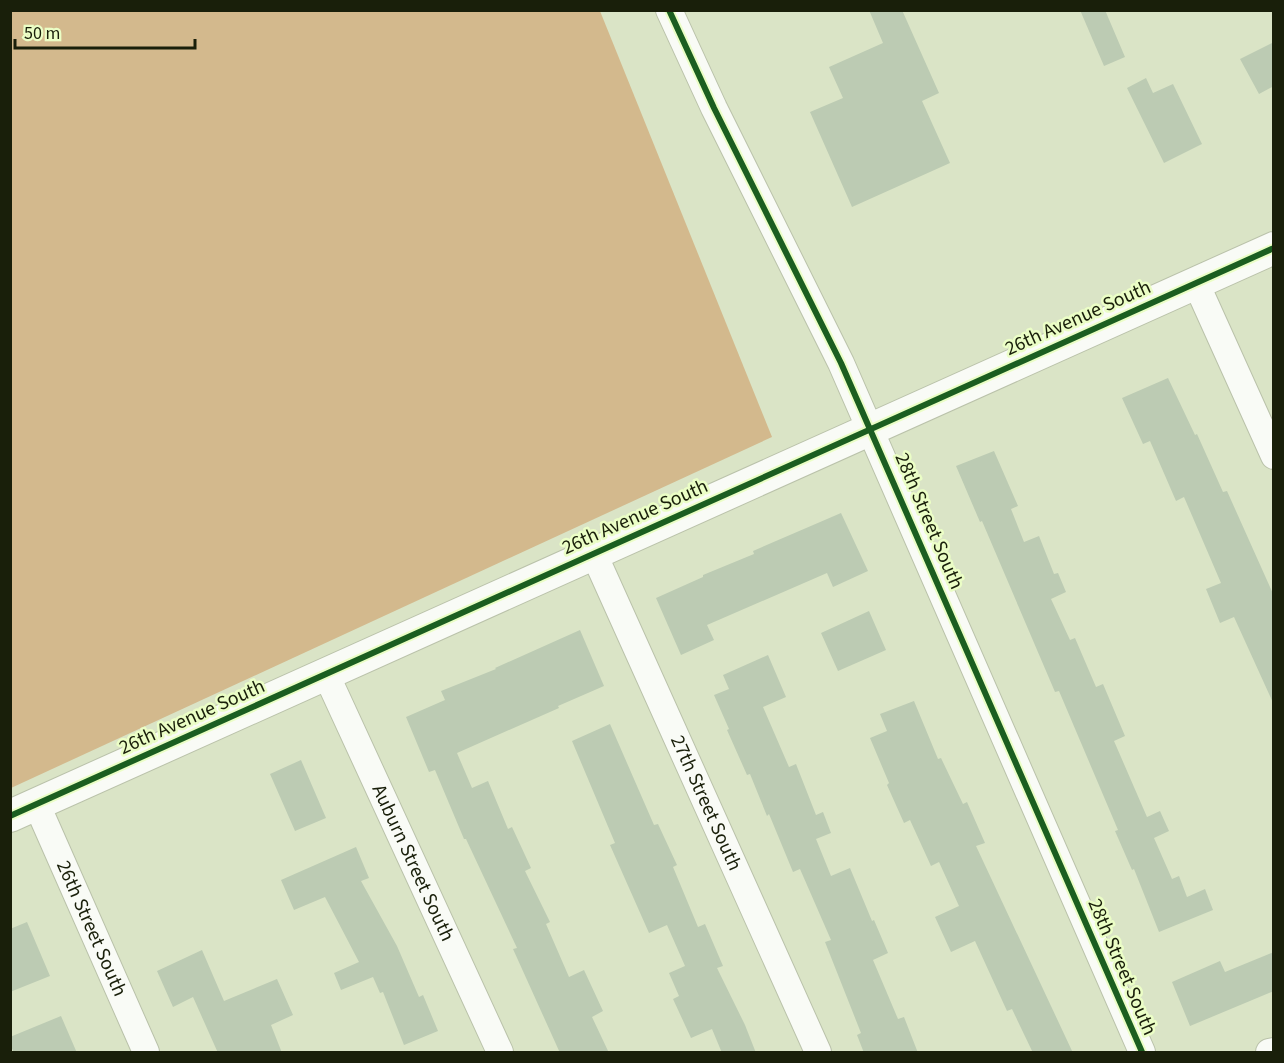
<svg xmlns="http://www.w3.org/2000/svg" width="1284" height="1063" viewBox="0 0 1284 1063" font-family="'Source Sans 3',sans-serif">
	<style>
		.forest { fill: #d3b98d }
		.building { fill: #bccbb3 }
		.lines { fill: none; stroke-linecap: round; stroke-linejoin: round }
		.minor-casing { stroke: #bac2aa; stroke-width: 28 }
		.tertiary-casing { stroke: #bac2aa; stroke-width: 34 }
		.minor { stroke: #f9fbf6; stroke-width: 26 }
		.tertiary { stroke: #f9fbf6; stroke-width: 32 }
		.cycleway-casing { stroke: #ebfec6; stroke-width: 10 }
		.cycleway { stroke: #1b5e20; stroke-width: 6 }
		.labels { text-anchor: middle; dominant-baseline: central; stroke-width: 5; stroke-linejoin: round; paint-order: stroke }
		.street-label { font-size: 20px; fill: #191f0a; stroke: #ebfec6 }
	</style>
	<rect width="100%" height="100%" fill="#dae4c6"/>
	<path class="forest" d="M 10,11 L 600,11 L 772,437 L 11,788 Z"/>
	<path class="building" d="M 869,10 L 902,10 L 939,93 L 922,101 L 950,163 L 852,207 L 810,112 L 843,98 L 829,67 L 883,43 Z
		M 1080,10 L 1105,10 L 1125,57 L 1104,66 Z
		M 1274,42 L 1274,86 L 1259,94 L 1240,59 Z
		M 1146,78 L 1153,93 L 1173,84 L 1202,144 L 1164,163 L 1127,88 Z
		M 1168,378 L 1195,435 L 1197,434 L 1223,492 L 1227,491 L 1274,596 L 1274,705 L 1234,617 L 1220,623 L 1206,589 L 1221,583 L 1184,497 L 1176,501 L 1150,441 L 1143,444 L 1122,398 Z
		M 994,451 L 1018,506 L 1011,509 L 1024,542 L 1039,536 L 1054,574 L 1058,573 L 1066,592 L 1051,599 L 1070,640 L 1075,638 L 1096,687 L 1103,684 L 1125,736 L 1114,741 L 1147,817 L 1160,811 L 1169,831 L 1154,838 L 1172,879 L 1179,876 L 1187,897 L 1205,889 L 1213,910 L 1159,932 L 1134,869 L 1132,870 L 1115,831 L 1118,830 L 1059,691 L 1055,692 L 982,521 L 980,522 L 956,466 Z
		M 841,513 L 868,571 L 833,587 L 827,573 L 707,625 L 714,640 L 681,655 L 656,598 L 703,577 L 703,575 L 754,554 L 753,551 Z
		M 869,611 L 886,650 L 838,671 L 821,633 Z
		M 580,630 L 604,686 L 558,706 L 559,708 L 457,753 L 472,788 L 488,781 L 508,829 L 512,827 L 531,868 L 525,871 L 550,922 L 546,924 L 569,977 L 584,970 L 603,1011 L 592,1017 L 609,1053 L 560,1053 L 513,949 L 517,948 L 466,839 L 464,839 L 435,770 L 429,772 L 406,717 L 445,700 L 441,691 L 496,669 L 495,668 Z
		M 768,655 L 786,697 L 763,707 L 789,767 L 796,764 L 816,815 L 823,812 L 831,833 L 816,839 L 831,876 L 850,868 L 872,921 L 874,920 L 888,953 L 873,960 L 898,1019 L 904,1017 L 918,1053 L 864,1053 L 857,1035 L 861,1033 L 825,942 L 831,940 L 800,869 L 793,872 L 769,814 L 767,816 L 750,774 L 747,775 L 727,730 L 729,729 L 714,695 L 729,689 L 723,675 Z
		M 914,701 L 938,759 L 941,758 L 963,804 L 967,802 L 985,843 L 976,846 L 1073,1053 L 1033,1053 L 1012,1009 L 1007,1011 L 975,941 L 951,952 L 935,917 L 959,906 L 939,862 L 931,866 L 910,820 L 904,823 L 887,785 L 889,783 L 870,738 L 887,731 L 880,714 Z
		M 610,724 L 654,825 L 658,824 L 677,865 L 673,867 L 698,927 L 705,924 L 723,966 L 717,968 L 745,1025 L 756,1053 L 722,1053 L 712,1029 L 691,1038 L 673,999 L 679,996 L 669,973 L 685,966 L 667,925 L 649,933 L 610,845 L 615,843 L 572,741 Z
		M 301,760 L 326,818 L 295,831 L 270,774 Z
		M 356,847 L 369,878 L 361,881 L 397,946 L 419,997 L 423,995 L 438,1031 L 404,1045 L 383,992 L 380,993 L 373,977 L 341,990 L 334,973 L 359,962 L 325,897 L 294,910 L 281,880 Z
		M 27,922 L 50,976 L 10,992 L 10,929 Z
		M 202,950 L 224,1001 L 277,979 L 293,1015 L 271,1025 L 282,1053 L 218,1053 L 193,997 L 173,1007 L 157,971 Z
		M 1274,952 L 1274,991 L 1190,1026 L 1172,982 L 1220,961 L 1225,972 Z
		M 61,1016 L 77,1053 L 14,1053 L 10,1044 L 10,1037 Z"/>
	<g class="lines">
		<g class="minor-casing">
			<g id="minor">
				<path d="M 669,10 L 714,108 L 841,363 L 1142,1052"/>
				<path d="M 1196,283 L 1274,456"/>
				<path id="s1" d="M 594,554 L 818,1052"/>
				<path id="s2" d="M 326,674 L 500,1052"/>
				<path id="s3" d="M 37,805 L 146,1052"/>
				<path d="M 1269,1052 L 1274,1051"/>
			</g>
		</g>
		<g class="tertiary-casing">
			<path id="tertiary" d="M 10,816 L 1274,248"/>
		</g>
		<use href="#minor" class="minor"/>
		<use href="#tertiary" class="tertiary"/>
		<g class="cycleway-casing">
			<path id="cycleway" d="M 669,10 L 714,108 L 841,363 L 1142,1052
				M 10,816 L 1274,248"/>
		</g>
		<use href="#cycleway" class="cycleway"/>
	</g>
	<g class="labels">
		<g class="street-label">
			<text transform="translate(1078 318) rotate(-24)">26th Avenue South</text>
			<text transform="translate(635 517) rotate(-24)">26th Avenue South</text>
			<text transform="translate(929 521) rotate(67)">28th Street South</text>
			<text transform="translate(192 717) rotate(-24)">26th Avenue South</text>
			<text stroke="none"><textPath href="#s1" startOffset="273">27th Street South</textPath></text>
			<text stroke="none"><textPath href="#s2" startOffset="208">Auburn Street South</textPath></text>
			<text stroke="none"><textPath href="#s3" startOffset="135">26th Street South</textPath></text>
			<text transform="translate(1122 967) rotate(67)">28th Street South</text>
		</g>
	</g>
	<rect width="1284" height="1063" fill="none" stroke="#191f0a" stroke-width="24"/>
	<path d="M15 39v9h180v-9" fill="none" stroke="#191f0a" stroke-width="3"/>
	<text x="24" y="39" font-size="18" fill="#191f0a" stroke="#ebfec6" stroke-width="4.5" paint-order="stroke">50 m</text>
</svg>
